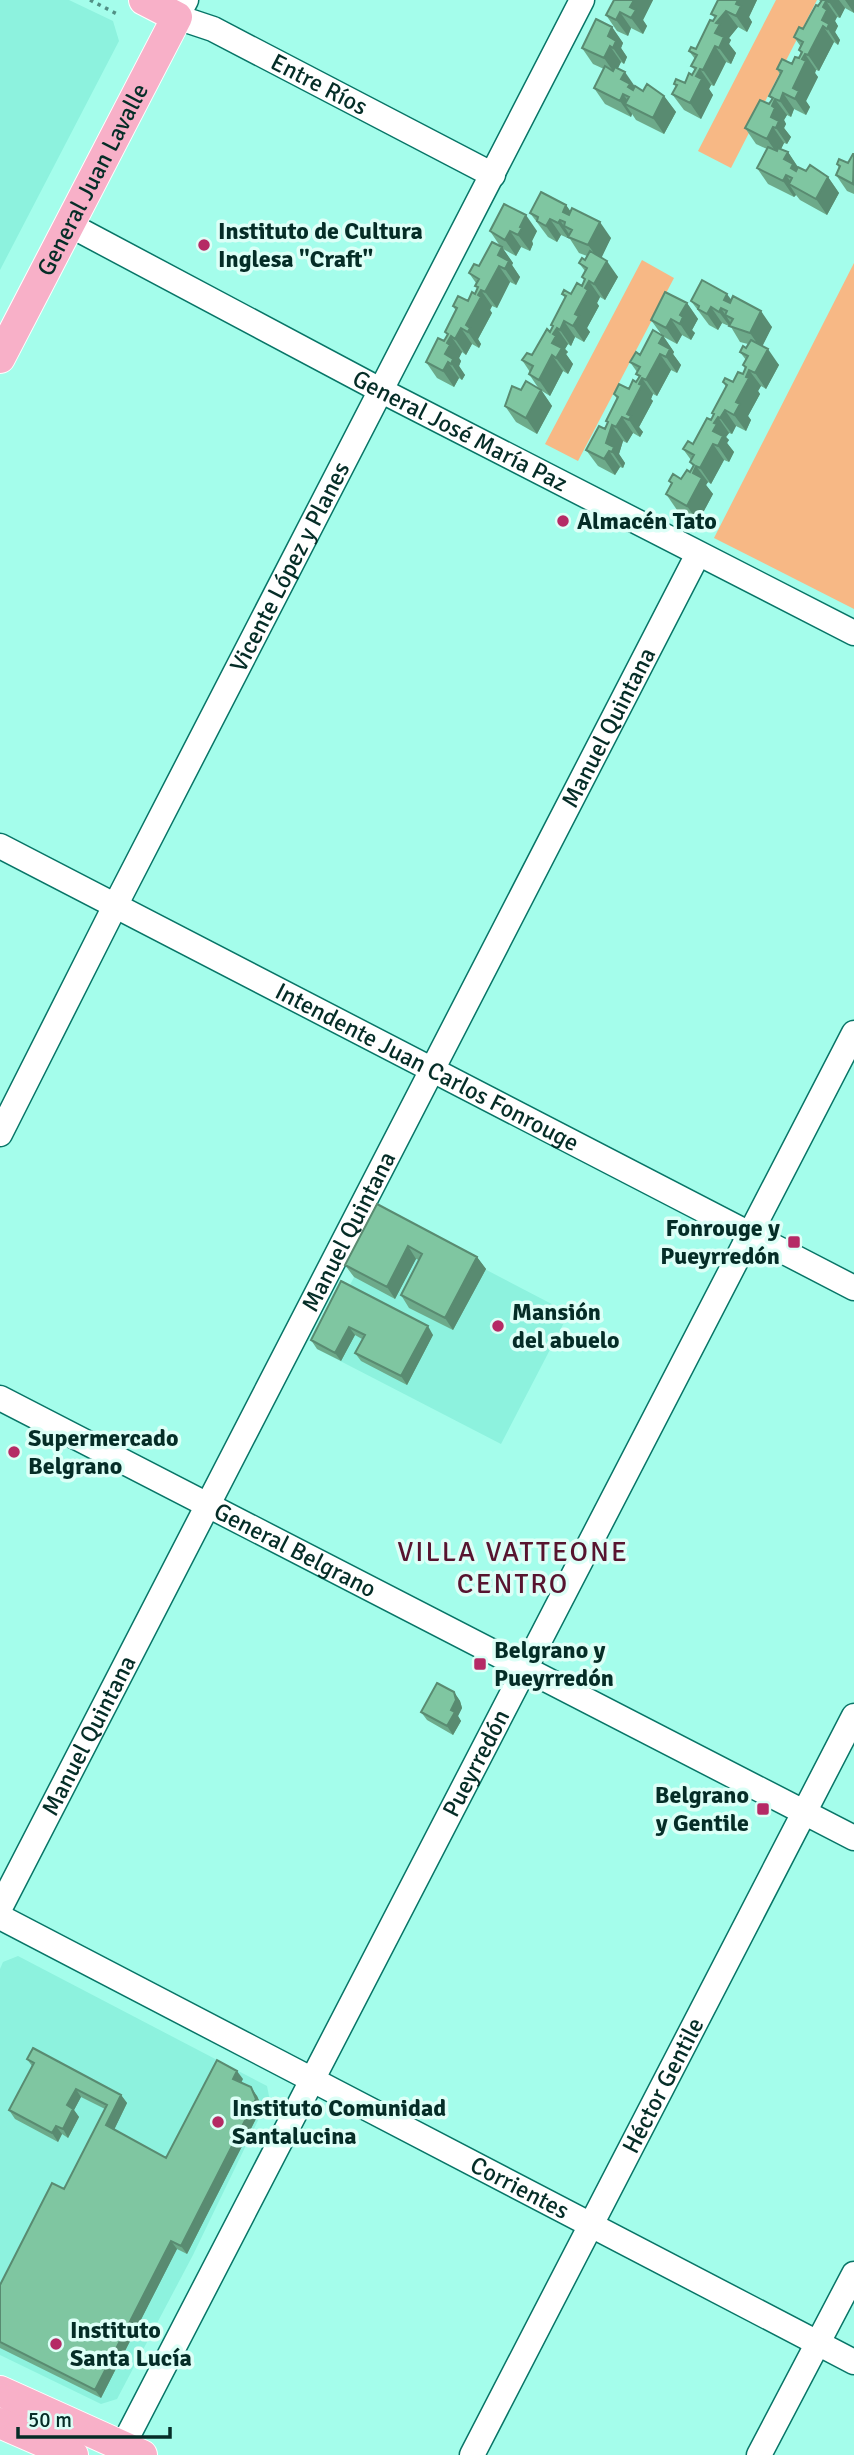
<svg xmlns="http://www.w3.org/2000/svg" width="854" height="2455" viewBox="0 0 854 2455" font-family="Signika,sans-serif">
	<style>
		.built { fill: #8df2de }
		.green { fill: #f7b885 }
		.lines { fill: none; stroke-linecap: round; stroke-linejoin: round }
		.minor-casing { stroke: #087567; stroke-width: 27 }
		.major-casing { stroke: #fff; stroke-width: 32 }
		.path { stroke: #519085; stroke-width: 3.5; stroke-dasharray: 3.5 5; stroke-linecap: butt }
		.minor { stroke: #fff; stroke-width: 24 }
		.major { stroke: #f8b0c8; stroke-width: 30 }
		.wall { fill: #6daa8a }
		.shaded-wall { fill: #598b71 }
		.building { fill: #7fc6a1; stroke: #598b71; stroke-width: 2 }
		.poi-dot { fill: #b52a65; stroke: #ddfff7; stroke-width: 2.5 }
		.labels { text-anchor: middle; dominant-baseline: central; stroke-width: 7; stroke-linejoin: round; paint-order: stroke }
		.street-label { font-size: 24px; fill: #052d27; stroke: #ddfff7 }
		.poi-label { font-size: 24px; font-weight: bold; fill: #052d27; stroke: #ddfff7; text-anchor: start }
		.quarter-label { font-size: 28px; letter-spacing: 2px; fill: #57142f; stroke: #ddfff7 }
	</style>
	<rect width="100%" height="100%" fill="#a4fdeb"/>
	<path class="built" d="M 0,0 L 69,0 L 113,21 L 119,41 L 0,270 Z
		M 385,1217 L 569,1313 L 501,1444 L 317,1349 Z
		M 18,1956 L 267,2086 L 270,2101 L 265,2106 L 193,2255 L 117,2399 L 101,2404 L 0,2355 L 0,1969 L 3,1962 Z"/>
	<path class="green" d="M 776,0 L 817,0 L 731,168 L 698,151 Z
		M 642,260 L 674,278 L 578,461 L 545,444 Z
		M 854,263 L 854,609 L 714,538 Z"/>
	<g class="lines">
		<g class="minor-casing">
			<g id="minor">
				<path id="s1" d="M 186,0 L 177,17 L 213,29 L 493,175"/>
				<path id="s2" d="M 70,225 L 382,391 L 854,633"/>
				<path id="s3" d="M 0,846 L 854,1288"/>
				<path id="s4" d="M 0,1134 L 115,906 L 582,0"/>
				<path id="s5" d="M 0,1398 L 854,1838"/>
				<path id="s6" d="M 0,1908 L 698,554"/>
				<path id="s7" d="M 0,1917 L 854,2362"/>
				<path id="s8" d="M 118,2455 L 854,1033"/>
				<path id="s9" d="M 472,2455 L 854,1716"/>
				<path d="M 759,2455 L 854,2274"/>
			</g>
		</g>
		<g class="major-casing">
			<g id="major">
				<path id="s10" d="M 0,358 L 177,17 L 144,0"/>
				<path d="M 0,2391 L 142,2455"/>
				<path d="M 0,2423 L 73,2455"/>
			</g>
		</g>
		<path class="path" d="M 90,0 L 119,15"/>
		<use href="#minor" class="minor"/>
		<use href="#major" class="major"/>
	</g>
	<path class="wall" d="M 614,0 L 653,0 L 643,20 L 647,26 L 643,34 L 631,28 L 628,36 L 617,31 L 606,15 Z
		M 718,0 L 757,0 L 749,17 L 752,22 L 747,32 L 738,27 L 729,38 L 731,40 L 729,44 L 736,53 L 731,64 L 726,62 L 714,86 L 711,85 L 709,89 L 713,95 L 701,119 L 684,110 L 672,94 L 676,87 L 674,84 L 685,83 L 692,75 L 695,70 L 691,66 L 695,59 L 689,51 L 696,49 L 713,21 L 715,18 L 711,14 Z
		M 819,0 L 854,0 L 854,13 L 845,8 L 840,18 L 837,17 L 835,21 L 838,26 L 835,32 L 840,40 L 838,45 L 834,42 L 819,71 L 816,70 L 815,73 L 818,77 L 806,101 L 810,107 L 806,115 L 794,109 L 791,117 L 787,115 L 784,120 L 786,124 L 784,128 L 791,137 L 787,144 L 784,143 L 781,149 L 788,152 L 798,167 L 806,171 L 828,177 L 839,193 L 827,215 L 800,200 L 796,195 L 794,197 L 768,184 L 757,168 L 767,149 L 756,144 L 745,128 L 769,104 L 772,99 L 769,96 L 780,74 L 777,69 L 792,64 L 799,58 L 801,54 L 799,50 L 801,47 L 794,37 L 803,29 L 818,6 L 821,2 Z
		M 612,27 L 623,43 L 621,48 L 627,57 L 624,64 L 621,62 L 618,68 L 635,87 L 643,91 L 664,96 L 676,112 L 664,134 L 636,120 L 632,114 L 631,117 L 605,104 L 594,88 L 604,69 L 593,64 L 582,48 Z
		M 854,154 L 854,194 L 847,191 L 836,175 L 839,168 L 837,164 L 848,163 Z
		M 566,205 L 571,212 L 611,238 L 601,257 L 618,277 L 605,300 L 600,297 L 597,303 L 599,306 L 587,328 L 590,332 L 584,342 L 575,337 L 571,346 L 568,344 L 565,349 L 568,352 L 566,354 L 573,364 L 568,374 L 563,371 L 550,396 L 542,391 L 552,406 L 537,434 L 516,422 L 505,406 L 521,390 L 539,389 L 529,374 L 530,372 L 522,360 L 532,355 L 550,332 L 553,327 L 551,325 L 565,298 L 562,294 L 571,294 L 582,286 L 584,280 L 582,277 L 585,271 L 579,263 L 585,260 L 587,256 L 579,253 L 570,239 L 561,235 L 557,242 L 548,237 L 530,213 Z
		M 490,231 L 537,231 L 532,241 L 533,244 L 530,251 L 521,247 L 516,256 L 503,249 L 513,263 L 512,265 L 520,277 L 516,285 L 510,282 L 497,308 L 492,306 L 490,310 L 492,313 L 478,339 L 481,344 L 479,348 L 472,344 L 466,355 L 462,352 L 459,358 L 461,361 L 459,366 L 465,375 L 462,380 L 459,378 L 454,387 L 437,378 L 426,362 L 444,341 L 447,335 L 445,332 L 456,311 L 453,306 L 468,301 L 475,294 L 478,289 L 475,286 L 476,283 L 469,273 L 479,266 L 500,246 Z
		M 732,299 L 772,327 L 762,346 L 779,365 L 766,389 L 761,386 L 758,391 L 760,394 L 748,416 L 751,420 L 746,431 L 736,426 L 732,434 L 729,433 L 726,437 L 729,440 L 727,443 L 734,452 L 729,462 L 724,460 L 711,484 L 708,482 L 706,485 L 713,494 L 698,522 L 677,510 L 666,494 L 671,484 L 669,481 L 681,479 L 690,472 L 693,466 L 690,462 L 691,460 L 683,449 L 693,444 L 711,420 L 714,415 L 712,413 L 726,387 L 723,382 L 733,382 L 743,374 L 745,369 L 743,365 L 746,360 L 740,352 L 746,348 L 748,344 L 740,342 L 731,327 L 722,323 L 718,330 L 709,325 L 691,301 Z
		M 687,303 L 698,319 L 692,330 L 695,333 L 691,340 L 682,335 L 677,344 L 664,337 L 674,352 L 673,354 L 681,365 L 677,373 L 671,370 L 657,396 L 653,394 L 651,399 L 653,401 L 639,427 L 643,432 L 640,437 L 633,433 L 627,443 L 623,441 L 619,454 L 625,463 L 623,468 L 620,467 L 615,475 L 598,466 L 586,450 L 605,429 L 608,423 L 606,421 L 617,399 L 614,394 L 629,389 L 636,382 L 639,377 L 636,374 L 637,372 L 630,362 L 640,355 L 661,334 L 651,320 Z
		M 377,1204 L 477,1257 L 486,1269 L 453,1330 L 409,1308 L 401,1295 L 419,1260 L 416,1259 L 395,1299 L 354,1277 L 345,1265 Z
		M 341,1281 L 433,1335 L 407,1385 L 361,1361 L 355,1353 L 362,1339 L 355,1335 L 341,1361 L 317,1349 L 311,1340 Z
		M 454,1692 L 460,1701 L 462,1708 L 458,1716 L 461,1721 L 453,1735 L 427,1720 L 421,1712 Z
		M 27,2059 L 121,2095 L 127,2103 L 114,2130 L 166,2158 L 243,2079 L 241,2082 L 257,2096 L 262,2107 L 187,2254 L 177,2249 L 101,2398 L 0,2348 L 0,2285 L 64,2189 L 105,2109 L 81,2097 L 74,2110 L 79,2117 L 68,2138 L 62,2134 L 58,2142 L 15,2119 L 9,2110 L 32,2066 Z"/>
	<path class="shaded-wall" d="M 634,0 L 653,0 L 643,20 L 647,26 L 643,34 L 631,18 L 630,7 Z
		M 738,0 L 757,0 L 749,17 L 752,22 L 747,32 L 736,16 L 736,4 Z
		M 830,0 L 839,0 L 845,8 L 840,18 L 829,2 Z
		M 845,0 L 854,0 L 854,13 Z
		M 826,1 L 837,17 L 835,21 L 838,26 L 835,32 L 840,40 L 838,45 L 822,20 L 823,7 Z
		M 726,11 L 738,27 L 729,38 L 731,40 L 729,44 L 736,53 L 731,64 L 719,48 L 715,33 L 716,23 Z
		M 620,12 L 631,28 L 628,36 L 616,20 Z
		M 823,26 L 834,42 L 819,71 L 808,55 Z
		M 612,27 L 623,43 L 621,48 L 627,57 L 624,64 L 613,48 L 608,36 Z
		M 610,46 L 621,62 L 615,74 L 604,58 Z
		M 715,46 L 726,62 L 714,86 L 703,70 Z
		M 805,54 L 816,70 L 815,73 L 818,77 L 806,101 L 810,107 L 806,115 L 795,99 L 793,88 Z
		M 700,69 L 711,85 L 709,89 L 713,95 L 701,119 L 690,103 L 696,76 Z
		M 625,72 L 636,88 L 639,103 L 621,79 Z
		M 783,93 L 794,109 L 791,117 L 780,101 Z
		M 623,94 L 633,108 L 625,104 L 632,114 L 631,117 L 620,101 Z
		M 664,96 L 676,112 L 664,134 L 653,118 Z
		M 775,99 L 787,115 L 784,120 L 786,124 L 784,128 L 791,137 L 787,144 L 776,128 L 771,117 L 772,106 Z
		M 773,127 L 784,143 L 778,155 L 767,139 Z
		M 788,152 L 799,169 L 802,184 L 784,159 Z
		M 786,175 L 796,189 L 789,184 L 796,195 L 794,197 L 783,181 Z
		M 828,177 L 839,193 L 827,215 L 816,199 Z
		M 566,205 L 577,221 L 563,212 Z
		M 526,215 L 537,231 L 532,241 L 533,244 L 530,251 L 518,235 L 520,227 Z
		M 550,219 L 561,235 L 557,242 L 546,226 Z
		M 560,220 L 571,237 L 568,237 L 569,239 L 558,223 Z
		M 600,222 L 611,238 L 600,261 L 588,245 Z
		M 510,231 L 521,247 L 516,256 L 505,240 Z
		M 502,247 L 513,263 L 512,265 L 520,277 L 516,285 L 505,269 L 498,255 Z
		M 607,261 L 618,277 L 605,300 L 594,284 Z
		M 499,266 L 510,282 L 497,308 L 485,292 Z
		M 589,281 L 600,297 L 597,303 L 599,306 L 587,328 L 590,332 L 584,342 L 573,326 L 575,314 L 585,288 Z
		M 481,290 L 492,306 L 490,310 L 492,313 L 478,339 L 481,344 L 479,348 L 468,332 L 466,325 Z
		M 727,294 L 739,310 L 724,300 Z
		M 687,303 L 698,319 L 692,330 L 695,333 L 691,340 L 680,324 L 680,315 Z
		M 711,307 L 722,323 L 718,330 L 707,314 Z
		M 721,308 L 732,325 L 729,326 L 731,328 L 719,312 Z
		M 761,311 L 772,327 L 761,349 L 750,333 Z
		M 671,319 L 682,335 L 677,344 L 666,328 Z
		M 564,321 L 575,337 L 571,346 L 560,330 Z
		M 461,328 L 472,344 L 466,355 L 455,339 Z
		M 557,328 L 568,344 L 565,349 L 568,352 L 566,354 L 573,364 L 568,374 L 556,358 L 552,343 L 553,334 Z
		M 451,336 L 462,352 L 459,358 L 461,361 L 459,366 L 465,375 L 462,380 L 445,354 L 447,343 Z
		M 663,336 L 674,352 L 673,354 L 681,365 L 677,373 L 666,357 L 659,343 Z
		M 768,349 L 779,365 L 766,389 L 755,373 Z
		M 660,354 L 671,370 L 657,396 L 646,380 Z
		M 552,355 L 563,371 L 550,396 L 539,380 Z
		M 448,362 L 459,378 L 454,387 L 443,371 Z
		M 749,370 L 761,386 L 758,391 L 760,394 L 748,416 L 751,420 L 746,431 L 734,415 L 736,402 Z
		M 642,378 L 653,394 L 651,399 L 653,401 L 639,427 L 643,432 L 640,437 L 629,420 L 627,414 Z
		M 541,390 L 552,406 L 537,434 L 526,418 Z
		M 725,410 L 736,426 L 732,434 L 720,418 Z
		M 622,417 L 633,433 L 627,443 L 616,427 Z
		M 718,417 L 729,433 L 726,437 L 729,440 L 727,443 L 734,452 L 729,462 L 718,446 L 713,431 L 714,423 Z
		M 612,425 L 623,441 L 619,454 L 625,463 L 623,468 L 606,443 Z
		M 713,444 L 724,460 L 711,484 L 700,468 Z
		M 609,451 L 620,467 L 615,475 L 604,459 Z
		M 696,466 L 708,482 L 706,485 L 713,494 L 698,522 L 687,506 L 693,473 Z
		M 408,1246 L 416,1259 L 395,1299 L 387,1287 Z
		M 477,1257 L 486,1269 L 453,1330 L 445,1318 Z
		M 428,1326 L 433,1335 L 407,1385 L 401,1376 Z
		M 349,1327 L 355,1335 L 341,1361 L 335,1353 Z
		M 454,1692 L 460,1701 L 462,1708 L 458,1716 L 461,1721 L 453,1735 L 447,1726 Z
		M 237,2071 L 243,2079 L 239,2087 L 233,2079 Z
		M 251,2087 L 257,2096 L 262,2107 L 187,2254 L 181,2246 Z
		M 76,2089 L 81,2097 L 74,2110 L 79,2117 L 68,2138 L 63,2129 L 67,2105 Z
		M 121,2095 L 127,2103 L 112,2134 L 106,2125 Z
		M 56,2126 L 62,2134 L 58,2142 L 52,2133 Z
		M 171,2241 L 177,2249 L 101,2398 L 95,2390 Z"/>
	<path class="building" d="M 614,0 L 634,0 L 630,7 L 636,10 L 631,18 L 620,12 L 616,20 L 606,15 Z
		M 718,0 L 738,0 L 736,4 L 741,6 L 736,16 L 726,11 L 716,23 L 720,24 L 715,33 L 724,37 L 719,48 L 715,46 L 703,70 L 700,69 L 696,76 L 702,79 L 690,103 L 672,94 L 677,85 L 674,84 L 676,79 L 685,83 L 689,73 L 692,75 L 696,68 L 691,66 L 697,55 L 689,51 L 691,47 L 696,49 L 710,20 L 713,21 L 716,16 L 711,14 Z
		M 822,0 L 830,0 L 829,2 L 826,1 L 823,7 L 827,10 L 822,20 L 829,24 L 827,29 L 823,26 L 808,55 L 805,54 L 802,59 L 806,61 L 793,88 L 799,91 L 795,99 L 783,93 L 780,101 L 775,99 L 772,106 L 775,108 L 771,117 L 779,121 L 776,128 L 773,127 L 767,139 L 745,128 L 760,100 L 769,104 L 773,98 L 769,96 L 782,71 L 777,69 L 782,59 L 792,64 L 795,57 L 799,58 L 802,52 L 799,50 L 803,42 L 794,37 L 799,27 L 803,29 L 816,5 L 818,6 Z
		M 596,19 L 612,27 L 608,36 L 616,41 L 613,48 L 610,46 L 604,58 L 582,48 Z
		M 605,66 L 613,71 L 615,67 L 625,72 L 621,79 L 630,84 L 628,87 L 633,90 L 635,86 L 643,91 L 647,84 L 664,96 L 653,118 L 625,104 L 629,97 L 623,94 L 620,101 L 594,88 Z
		M 768,147 L 777,151 L 778,148 L 788,152 L 784,159 L 793,164 L 791,168 L 796,171 L 798,167 L 806,171 L 810,165 L 828,177 L 816,199 L 789,184 L 792,178 L 786,175 L 783,181 L 757,168 Z
		M 853,154 L 854,154 L 853,184 L 836,175 L 840,166 L 837,164 L 839,159 L 848,163 Z
		M 541,192 L 566,205 L 563,212 L 569,215 L 572,208 L 600,222 L 588,245 L 568,237 L 572,230 L 564,226 L 565,222 L 560,220 L 558,223 L 550,219 L 546,226 L 537,221 L 538,217 L 530,213 Z
		M 504,204 L 526,215 L 520,227 L 522,228 L 518,235 L 510,231 L 505,240 L 490,231 Z
		M 492,242 L 502,247 L 498,255 L 509,261 L 505,269 L 499,266 L 485,292 L 481,290 L 478,295 L 481,297 L 466,325 L 470,328 L 468,332 L 461,328 L 455,339 L 451,336 L 447,343 L 450,345 L 445,354 L 453,359 L 451,364 L 448,362 L 443,371 L 426,362 L 438,338 L 444,341 L 448,334 L 445,332 L 457,308 L 453,306 L 458,296 L 468,301 L 472,292 L 475,294 L 478,287 L 475,286 L 479,279 L 469,273 L 474,264 L 479,266 Z
		M 590,251 L 607,261 L 594,284 L 589,281 L 585,288 L 588,290 L 575,314 L 579,316 L 573,326 L 564,321 L 560,330 L 557,328 L 553,334 L 556,336 L 552,343 L 562,348 L 556,358 L 552,355 L 539,380 L 529,374 L 533,366 L 522,360 L 527,353 L 532,355 L 547,329 L 550,332 L 553,326 L 551,325 L 566,296 L 562,294 L 564,290 L 571,294 L 577,283 L 582,286 L 585,279 L 582,277 L 587,268 L 579,263 L 582,258 L 585,260 Z
		M 702,280 L 727,294 L 724,300 L 730,303 L 733,296 L 761,311 L 750,333 L 729,326 L 733,319 L 725,315 L 727,311 L 721,308 L 719,312 L 711,307 L 707,314 L 698,309 L 699,306 L 691,301 Z
		M 665,292 L 687,303 L 680,315 L 683,317 L 680,324 L 671,319 L 666,328 L 651,320 Z
		M 653,330 L 663,336 L 659,343 L 670,349 L 666,357 L 660,354 L 646,380 L 642,378 L 639,384 L 642,385 L 627,414 L 631,416 L 629,420 L 622,417 L 616,427 L 612,425 L 606,443 L 614,447 L 612,452 L 609,451 L 604,459 L 586,450 L 599,426 L 605,429 L 608,422 L 606,421 L 618,397 L 614,394 L 619,384 L 629,389 L 633,380 L 636,382 L 640,376 L 636,374 L 640,367 L 630,362 L 636,352 L 640,355 Z
		M 751,340 L 768,349 L 755,373 L 749,370 L 746,377 L 749,378 L 736,402 L 740,404 L 734,415 L 725,410 L 720,418 L 718,417 L 714,423 L 717,424 L 713,431 L 723,436 L 718,446 L 713,444 L 700,468 L 696,466 L 693,473 L 702,478 L 687,506 L 666,494 L 672,483 L 669,481 L 673,474 L 681,479 L 687,470 L 690,472 L 694,465 L 690,462 L 694,455 L 683,449 L 688,441 L 693,444 L 707,418 L 711,420 L 714,414 L 712,413 L 727,385 L 723,382 L 725,378 L 733,382 L 738,372 L 743,374 L 746,367 L 743,365 L 748,356 L 740,352 L 743,346 L 746,348 Z
		M 526,381 L 541,390 L 526,418 L 505,406 L 512,386 L 521,390 Z
		M 377,1204 L 477,1257 L 445,1318 L 401,1295 L 422,1254 L 408,1246 L 387,1287 L 345,1265 Z
		M 341,1281 L 428,1326 L 401,1376 L 355,1353 L 365,1335 L 349,1327 L 335,1353 L 311,1340 Z
		M 437,1683 L 454,1692 L 456,1700 L 451,1710 L 455,1712 L 447,1726 L 421,1712 Z
		M 33,2048 L 121,2095 L 106,2125 L 166,2158 L 217,2060 L 237,2071 L 233,2079 L 251,2087 L 256,2099 L 181,2246 L 171,2241 L 95,2390 L 0,2342 L 0,2285 L 52,2183 L 64,2189 L 107,2105 L 76,2089 L 67,2105 L 73,2109 L 63,2129 L 56,2126 L 52,2133 L 9,2110 L 34,2063 L 27,2059 Z"/>
	<g class="poi-dot">
		<circle cx="204" cy="245" r="7"/>
		<circle cx="563" cy="521" r="7"/>
		<rect x="787" y="1235" width="14" height="14" rx="3.5"/>
		<circle cx="498" cy="1326" r="7"/>
		<circle cx="14" cy="1452" r="7"/>
		<rect x="473" y="1657" width="14" height="14" rx="3.5"/>
		<rect x="756" y="1802" width="14" height="14" rx="3.5"/>
		<circle cx="218" cy="2122" r="7"/>
		<circle cx="56" cy="2344" r="7"/>
	</g>
	<g class="labels">
		<g class="street-label">
			<text stroke="none"><textPath href="#s1" startOffset="177">Entre Ríos</textPath></text>
			<text stroke="none"><textPath href="#s10" startOffset="201">General Juan Lavalle</textPath></text>
			<text stroke="none"><textPath href="#s2" startOffset="441">General José María Paz</textPath></text>
			<text stroke="none"><textPath href="#s4" startOffset="637">Vicente López y Planes</textPath></text>
			<text stroke="none"><textPath href="#s6" startOffset="1328">Manuel Quintana</textPath></text>
			<text stroke="none"><textPath href="#s3" startOffset="481">Intendente Juan Carlos Fonrouge</textPath></text>
			<text stroke="none"><textPath href="#s6" startOffset="761">Manuel Quintana</textPath></text>
			<text stroke="none"><textPath href="#s5" startOffset="332">General Belgrano</textPath></text>
			<text stroke="none"><textPath href="#s6" startOffset="194">Manuel Quintana</textPath></text>
			<text stroke="none"><textPath href="#s8" startOffset="779">Pueyrredón</textPath></text>
			<text stroke="none"><textPath href="#s9" startOffset="416">Héctor Gentile</textPath></text>
			<text stroke="none"><textPath href="#s7" startOffset="586">Corrientes</textPath></text>
		</g>
		<g class="poi-label">
			<text x="218" y="231">Instituto de Cultura<tspan x="218" dy="28">Inglesa "Craft"</tspan></text>
			<text x="577" y="521">Almacén Tato</text>
			<text x="780" y="1228" text-anchor="end">Fonrouge y<tspan x="780" dy="28">Pueyrredón</tspan></text>
			<text x="512" y="1312">Mansión<tspan x="512" dy="28">del abuelo</tspan></text>
			<text x="28" y="1438">Supermercado<tspan x="28" dy="28">Belgrano</tspan></text>
			<text x="494" y="1650">Belgrano y<tspan x="494" dy="28">Pueyrredón</tspan></text>
			<text x="749" y="1795" text-anchor="end">Belgrano<tspan x="749" dy="28">y Gentile</tspan></text>
			<text x="232" y="2108">Instituto Comunidad<tspan x="232" dy="28">Santalucina</tspan></text>
			<text x="70" y="2330">Instituto<tspan x="70" dy="28">Santa Lucía</tspan></text>
		</g>
		<g class="quarter-label">
			<text x="513" y="1552">VILLA VATTEONE<tspan x="513" dy="32">CENTRO</tspan></text>
		</g>
	</g>
	<path d="M18 2427v10h152v-10" fill="none" stroke="#052d27" stroke-width="3.5"/>
	<text x="28" y="2427" font-size="21" fill="#052d27" stroke="#ddfff7" stroke-width="5" paint-order="stroke">50 m</text>
</svg>
